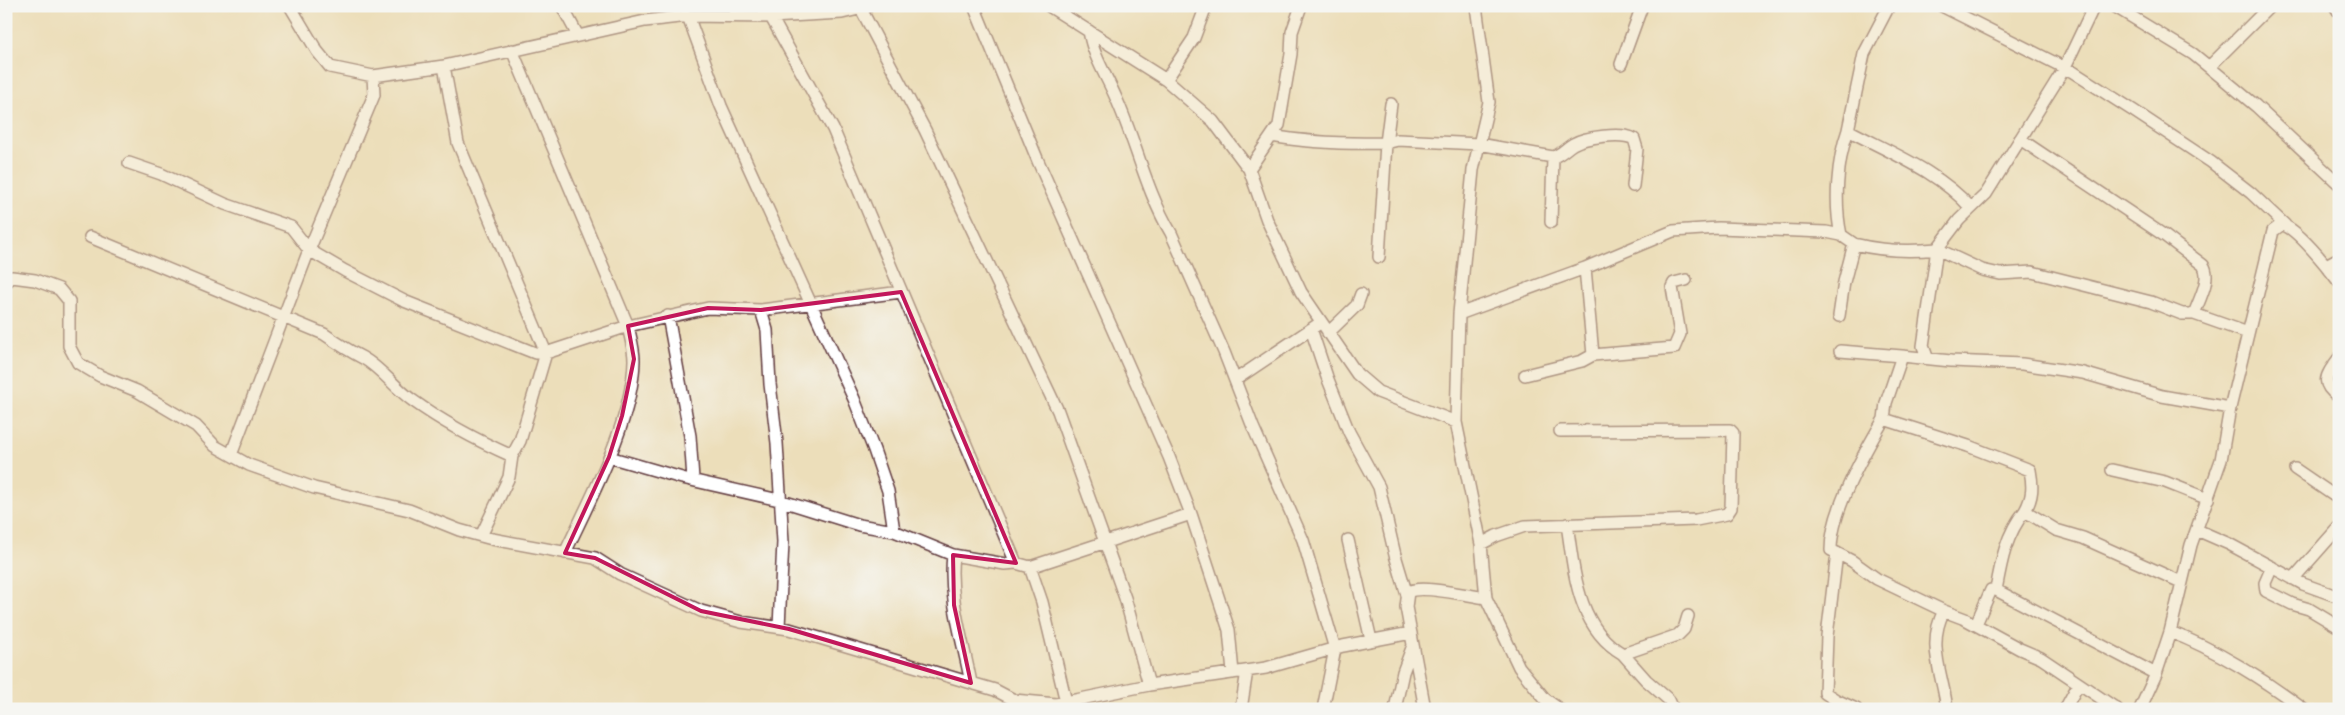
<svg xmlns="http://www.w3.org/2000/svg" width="2345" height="715" viewBox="0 0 2345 715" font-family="'Shantell Sans',sans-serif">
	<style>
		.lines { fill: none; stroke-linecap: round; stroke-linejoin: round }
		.minor-casing { stroke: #623c40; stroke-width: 14 }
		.minor { stroke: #fff; stroke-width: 11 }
		.marked { fill: none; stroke: #c2185b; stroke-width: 4; stroke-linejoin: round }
	</style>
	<rect width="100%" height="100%" fill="#f6f6f2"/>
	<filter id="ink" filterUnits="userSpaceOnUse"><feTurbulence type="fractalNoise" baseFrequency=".02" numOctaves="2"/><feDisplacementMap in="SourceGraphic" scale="10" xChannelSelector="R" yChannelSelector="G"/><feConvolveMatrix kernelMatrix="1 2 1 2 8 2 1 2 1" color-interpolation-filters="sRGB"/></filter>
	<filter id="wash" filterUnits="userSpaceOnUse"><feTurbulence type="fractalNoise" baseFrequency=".0096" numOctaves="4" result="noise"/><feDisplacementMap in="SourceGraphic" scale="20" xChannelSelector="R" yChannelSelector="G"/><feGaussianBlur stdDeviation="1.12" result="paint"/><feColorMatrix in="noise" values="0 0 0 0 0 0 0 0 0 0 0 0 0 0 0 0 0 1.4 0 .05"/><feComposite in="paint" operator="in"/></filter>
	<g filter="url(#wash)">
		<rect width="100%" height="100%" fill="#ecdeba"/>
	</g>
	<g filter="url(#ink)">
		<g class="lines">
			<g class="minor-casing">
				<path id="minor" d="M 290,6 L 317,51 L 330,67 L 373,76 L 444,66 L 645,21 L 688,16 L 771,17 L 842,13 L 867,7
					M 562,6 L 577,34
					M 974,6 L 1038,161 L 1169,457 L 1191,514 L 1229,630 L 1233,673
					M 1049,6 L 1166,80 L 1213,121 L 1249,169 L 1267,220 L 1301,292 L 1357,374 L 1378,392 L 1456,422
					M 1476,6 L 1489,102 L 1473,170 L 1459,314 L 1456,422 L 1481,544 L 1486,598 L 1519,667 L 1545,699 L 1559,709
					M 1889,6 L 1864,54 L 1848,130 C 1891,153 1938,171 1971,208
					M 1942,6 L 2073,72 L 2134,111 L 2211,162 L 2251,193 L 2285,225
					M 2114,6 L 2193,54 L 2209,67 L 2256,106 L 2339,184
					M 2335,6 L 2339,12
					M 861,9 L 925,130 L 1058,411 L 1125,598 L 1149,685
					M 688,16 L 721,106 L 854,399 L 874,450 L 888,491 L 894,531
					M 771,17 L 833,129 L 1016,563
					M 1089,31 C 1093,56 1106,75 1116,98 C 1136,142 1146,191 1171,233 L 1224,352 L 1253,427 L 1303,540 L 1335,649 L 1323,709
					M 512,50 L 628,326 C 630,336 634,349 634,360 C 633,421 591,497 565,553
					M 1621,64 L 1642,6
					M 444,66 L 458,143 L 546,353 L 520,441 L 512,456 L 509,477 L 481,536
					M 2209,67 L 2270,6
					M 1166,80 L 1194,38 L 1206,6
					M 1272,136 C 1310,143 1347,144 1386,143 L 1391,104
					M 2020,139 L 2165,236 L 2203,265 C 2212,277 2199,300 2194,314 L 2248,333
					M 129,163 L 161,174 L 225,204 L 291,227 L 309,250 L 345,271 L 404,301 L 535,353 L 546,353 L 628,326 L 708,308 L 761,310 L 901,292
					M 1249,169 L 1279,125 L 1291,54 L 1292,32 L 1301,6
					M 1551,222 L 1553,157
					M 1841,235 C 1834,203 1837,161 1848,130
					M 90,237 L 324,334 C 337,343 349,351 363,358 C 381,368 395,388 412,400 C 444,423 476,440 512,456
					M 1379,257 L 1386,143 L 1398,140 L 1479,144 L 1553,157 C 1561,155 1566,148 1573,144 C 1585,137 1622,132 1634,139 L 1637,149 L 1633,186
					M 2326,265 L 2339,258
					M 6,282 L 12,277 L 35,280 L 59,289 L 69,301 L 69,346 L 78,363 L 100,376 L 137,391 L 196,426 L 215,446 L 249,465 L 314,488 L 409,510 L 459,530 L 492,539 L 595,558 L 620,574 L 701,611 L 741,622 L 789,629 L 995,690 L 1014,700 L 1056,704 L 1149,685 L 1266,668 L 1343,646 L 1411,633
					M 761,310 L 767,330 L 770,384 L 777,443 L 783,542 L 779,627
					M 1459,314 L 1585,268 L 1673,231 L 1718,228 L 1826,232 L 1841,235 L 1854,244
					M 668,316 L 690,436 L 693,479
					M 1839,316 L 1844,282 L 1854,244 C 1882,251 1908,252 1937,249 L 1959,220 L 1986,194 L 2064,69 L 2094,6
					M 1311,329 L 1327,377 L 1349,432 L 1379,487 L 1395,555 L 1407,595
					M 1328,333 L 1357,305 L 1361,294
					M 1840,351 L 1902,356
					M 1593,355 L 1674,348 L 1680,334 L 1672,287 L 1674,283 L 1686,280
					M 1927,357 L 1923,346 L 1937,249 L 1982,270 L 2000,274 L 2032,272 L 2151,302 L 2182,314 L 2194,314
					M 2339,358 C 2326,376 2319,383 2339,397
					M 1525,375 L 1582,361 L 1593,355 L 1585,268
					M 1235,380 L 1317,325
					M 1884,419 C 1864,453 1831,511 1831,550 L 1852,561 L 1877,579 L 1944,611 L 1965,619 L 2020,649 L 2041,658 L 2117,709
					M 231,455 L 309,250 L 374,95 L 373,76
					M 609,457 L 682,478 L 779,500 L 859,525 L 894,531 L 953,555 L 1005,564 L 1016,563 L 1030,567 L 1191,514
					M 2295,469 L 2339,499
					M 2112,470 L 2165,482 L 2208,499
					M 2025,511 C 2033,497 2033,486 2030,470 L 1968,446 L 1884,419 L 1886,403 L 1902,356 L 1951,361 L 2022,364 L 2083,373 L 2162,396 L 2230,408
					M 1567,524 C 1574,570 1577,628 1623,654
					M 2197,530 L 2229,544 L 2303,584 L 2339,597
					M 1348,540 L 1371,640
					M 1481,544 L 1496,536 L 1525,526 L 1696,520 L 1727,514 L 1731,508 L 1733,433 L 1730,430 L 1560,431
					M 1837,553 L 1827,636 L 1825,693 L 1836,700 L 1856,709
					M 953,555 C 948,598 963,640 971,683
					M 1030,567 L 1042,602 L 1066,702
					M 2272,567 L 2265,583 L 2266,591 L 2292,604 L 2309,609 L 2339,627
					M 2293,579 L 2339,527
					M 1996,590 C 2001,562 2006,534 2025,511 L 2056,530 L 2083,538 L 2181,582
					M 1944,611 C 1926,644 1943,675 1947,709
					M 1976,624 L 1991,590 L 1996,590 L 2156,674
					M 2170,632 C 2214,648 2266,681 2303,709
					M 1241,709 L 1247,671
					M 1395,709 L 1403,672 L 1412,648
					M 1425,709 L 1406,607 L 1408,592 C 1421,584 1469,596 1486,598
					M 1673,709 L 1669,700 L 1646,680 L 1623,654 L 1678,635 L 1684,629 L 1688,616
					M 2065,709 L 2078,685
					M 2140,709 L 2156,674 L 2170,632 L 2191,545 L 2221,460 L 2230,408 L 2273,231 L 2281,225 C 2295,225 2330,270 2339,282"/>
			</g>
			<use href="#minor" class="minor"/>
		</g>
	</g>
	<path d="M0 0H2345V715H0ZM 901,292 L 1016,563 L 953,555 L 954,605 L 971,683 L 789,629 L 701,611 L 595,558 L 565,553 L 609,457 L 622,416 L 634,359 L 628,326 L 708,308 L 761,310 Z" fill="#ecdeba" fill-opacity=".55" fill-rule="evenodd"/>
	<path class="marked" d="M 901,292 L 1016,563 L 953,555 L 954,605 L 971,683 L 789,629 L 701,611 L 595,558 L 565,553 L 609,457 L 622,416 L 634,359 L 628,326 L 708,308 L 761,310 Z"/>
	<rect width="2345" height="715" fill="none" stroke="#f6f6f2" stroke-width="25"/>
</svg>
